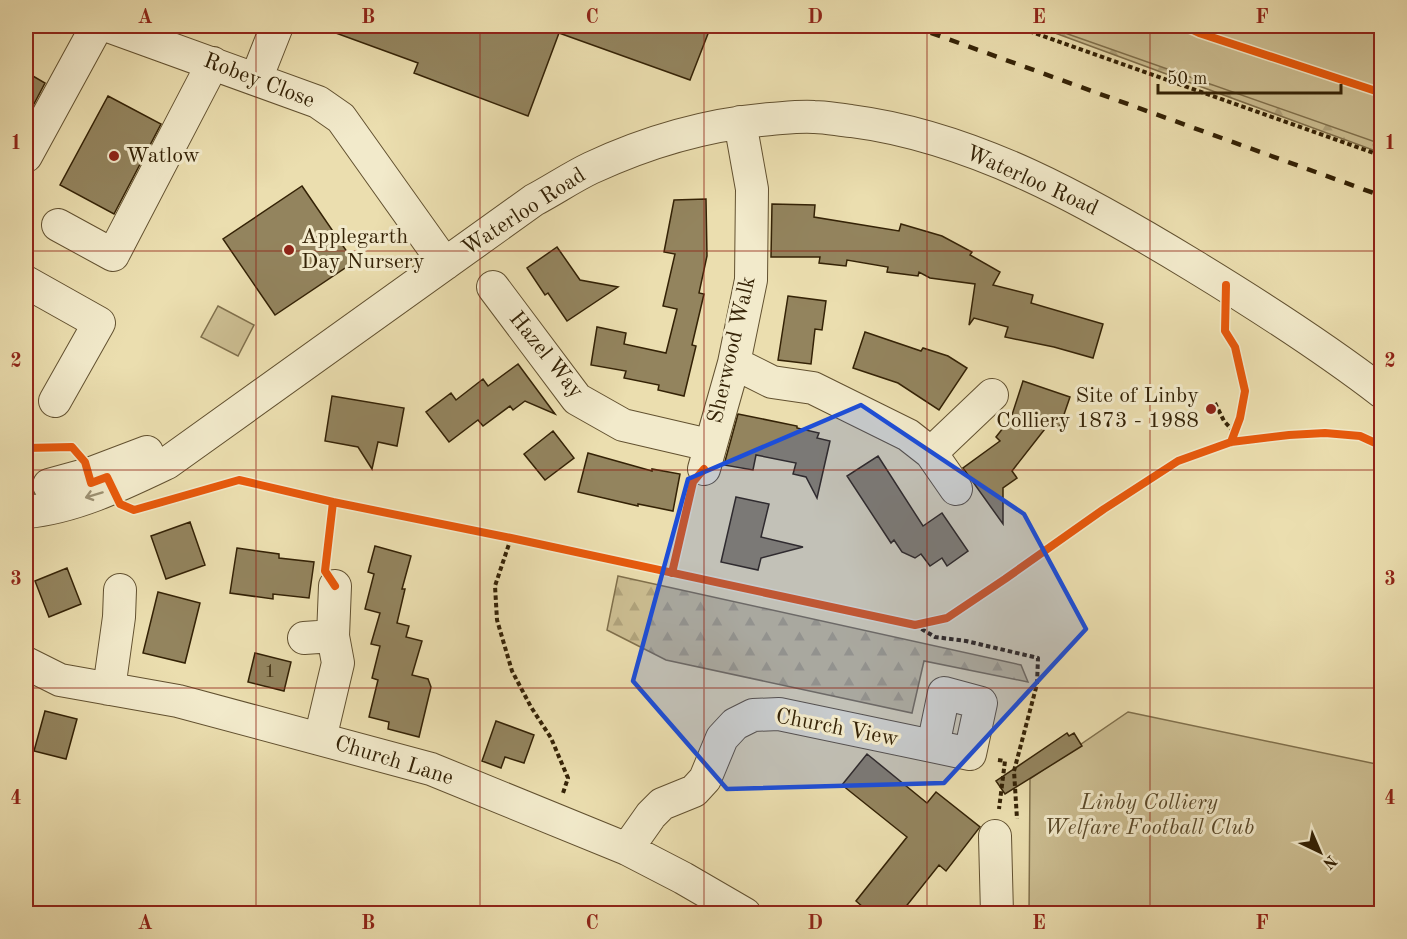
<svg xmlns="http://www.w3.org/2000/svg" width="1407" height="939" viewBox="0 0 1407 939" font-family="'Old Standard TT',serif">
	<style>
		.forest { fill: url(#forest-firs); stroke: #80704c; stroke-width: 1.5 }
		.green { fill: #ccbe92; stroke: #80704c; stroke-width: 1.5 }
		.building { fill: #93845e; stroke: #342206; stroke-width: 1.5 }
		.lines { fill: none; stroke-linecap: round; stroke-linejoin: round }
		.minor-casing { stroke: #625130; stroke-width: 34 }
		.path { stroke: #342206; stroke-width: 4; stroke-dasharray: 4.5 3; stroke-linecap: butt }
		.minor { stroke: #f2eacb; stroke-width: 32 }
		.rail { stroke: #342206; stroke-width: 4.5; stroke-dasharray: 10 10; stroke-linecap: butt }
		.cycleway-casing { stroke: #f2eacb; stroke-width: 11 }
		.cycleway { stroke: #e8590c; stroke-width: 8 }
		.oneway { stroke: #9c9072 }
		.marked { fill: #1d4ed8; fill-opacity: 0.2; stroke: #1d4ed8; stroke-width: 4.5; stroke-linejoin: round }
		.grid { fill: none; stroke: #8f2418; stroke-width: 1.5; stroke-opacity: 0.55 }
		.poi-dot { fill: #8f2418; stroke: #f2eacb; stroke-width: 2 }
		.labels { text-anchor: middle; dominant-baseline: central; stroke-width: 6; stroke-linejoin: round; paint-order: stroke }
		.number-label { font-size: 20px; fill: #4c3a1c }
		.street-label { font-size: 22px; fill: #342206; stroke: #f2eacb }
		.poi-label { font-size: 22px; fill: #342206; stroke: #f2eacb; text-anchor: start }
		.park-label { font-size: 22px; font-style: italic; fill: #5a4929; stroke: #f2eacb }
		.neatline { fill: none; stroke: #8f2418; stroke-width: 2 }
		.grid-label { font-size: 20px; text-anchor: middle; font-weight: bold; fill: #8f2418 }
	</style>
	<defs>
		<pattern id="forest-firs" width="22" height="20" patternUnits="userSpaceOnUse" patternTransform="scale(1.5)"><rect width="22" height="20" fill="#ccbe92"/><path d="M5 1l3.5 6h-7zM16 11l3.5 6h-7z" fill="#b0a37c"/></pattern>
	</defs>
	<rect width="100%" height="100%" fill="#ebdeaf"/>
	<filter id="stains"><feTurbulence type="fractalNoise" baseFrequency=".00333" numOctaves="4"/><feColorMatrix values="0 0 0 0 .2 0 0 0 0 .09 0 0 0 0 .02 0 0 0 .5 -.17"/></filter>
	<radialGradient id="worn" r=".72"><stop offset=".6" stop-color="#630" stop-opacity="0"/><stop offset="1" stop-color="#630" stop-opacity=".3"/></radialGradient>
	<path class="forest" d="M 1036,26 L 1161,26 L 1381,108 L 1381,153 Z
		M 618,576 L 1021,665 L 1028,682 L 924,661 L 912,713 L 666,660 L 607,630 Z"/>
	<path class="green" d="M 1045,26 L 1381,26 L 1381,144 Z
		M 218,306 L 254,325 L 238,356 L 201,337 Z
		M 1128,712 L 1381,765 L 1381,913 L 1029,914 L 1030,779 Z"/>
	<path class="building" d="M 322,26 L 711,26 L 690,80 L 559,33 L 528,116 L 414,73 L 418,63 L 322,28 Z
		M 26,72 L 45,83 L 26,119 Z
		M 108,96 L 161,124 L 114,214 L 60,185 Z
		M 302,186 L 354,262 L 275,315 L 223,239 Z
		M 706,199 L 707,256 L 699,293 L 704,294 L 692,345 L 696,346 L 684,396 L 658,390 L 659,385 L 624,378 L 626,371 L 591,365 L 597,327 L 626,333 L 624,344 L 666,353 L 677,309 L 663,306 L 675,254 L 664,252 L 674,200 Z
		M 772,204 L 815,205 L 814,217 L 899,231 L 901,224 L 942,236 L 972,252 L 970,255 L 1000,272 L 993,285 L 1033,295 L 1031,303 L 1103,324 L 1093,358 L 1054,347 L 1005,337 L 1008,327 L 974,318 L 969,325 L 975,284 L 930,278 L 919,272 L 918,276 L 887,272 L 888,267 L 847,260 L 846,266 L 819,263 L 820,257 L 771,257 Z
		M 557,247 L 580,280 L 618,287 L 567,321 L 548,293 L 545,295 L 527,268 Z
		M 788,296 L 826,301 L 822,330 L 815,329 L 811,364 L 778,360 Z
		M 865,332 L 921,351 L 923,348 L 948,356 L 967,368 L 939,410 L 898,383 L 853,368 Z
		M 518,364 L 555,414 L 525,401 L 513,410 L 510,406 L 483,426 L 478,420 L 449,442 L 426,412 L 451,393 L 456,400 L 483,379 L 488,386 Z
		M 1023,381 L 1070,397 L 1059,429 L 1048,425 L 1012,471 L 1017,478 L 1003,488 L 1003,524 L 963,468 L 1000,441 L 996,437 L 1011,418 Z
		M 332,396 L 404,408 L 397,446 L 378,442 L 372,469 L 358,447 L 325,441 Z
		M 738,414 L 797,426 L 797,428 L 819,433 L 817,438 L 830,441 L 817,498 L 806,477 L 793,474 L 796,463 L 756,455 L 753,470 L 724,465 Z
		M 553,431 L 574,458 L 545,480 L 524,454 Z
		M 588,453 L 652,471 L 652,469 L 680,474 L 673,511 L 638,504 L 638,506 L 578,492 Z
		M 878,456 L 923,526 L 942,513 L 968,551 L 947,566 L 942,558 L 930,566 L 921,554 L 915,558 L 902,552 L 894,540 L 891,543 L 847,476 Z
		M 736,497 L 769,504 L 761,537 L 803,547 L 761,558 L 758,570 L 721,562 Z
		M 190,522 L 205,565 L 166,579 L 151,536 Z
		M 375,546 L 411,556 L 402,589 L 405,589 L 397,623 L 409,626 L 406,637 L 422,641 L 412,675 L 428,679 L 431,687 L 419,737 L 388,729 L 389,722 L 369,717 L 378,680 L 372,678 L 380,646 L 371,644 L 380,613 L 365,609 L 374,574 L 368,572 Z
		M 237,548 L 279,554 L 279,558 L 314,562 L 309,598 L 273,594 L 273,599 L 230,593 Z
		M 67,568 L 81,604 L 49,617 L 35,581 Z
		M 158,592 L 200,603 L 185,663 L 143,653 Z
		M 255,653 L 291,662 L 284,691 L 248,682 Z
		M 45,711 L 77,719 L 66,759 L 34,751 Z
		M 496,721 L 534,735 L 524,763 L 505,757 L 501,768 L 482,761 Z
		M 1067,733 L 1069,736 L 1074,733 L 1082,746 L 1005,794 L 996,781 Z
		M 867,754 L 927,803 L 936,792 L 980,827 L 946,871 L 939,865 L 900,914 L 871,914 L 856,901 L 907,837 L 842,785 Z"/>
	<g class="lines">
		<g class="minor-casing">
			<path id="minor" d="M 108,26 L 318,102 L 341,118 L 445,264
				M 256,79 L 277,26
				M 26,156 L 97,26
				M 58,225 L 113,255 L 213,63
				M 26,282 L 99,323 L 55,401
				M 493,287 L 577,399 L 623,425 L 709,445
				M 734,363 L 772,382 L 813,388 L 908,435 L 931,453 L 956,489
				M 931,453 L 992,395
				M 704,469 L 734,363 L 751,280 L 752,189 L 740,122
				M 49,485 L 89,474 L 147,452
				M 26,512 C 74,508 123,484 167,463 L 534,200 C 553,190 572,177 591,168 C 649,141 708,124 771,119 C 785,118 800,116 814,117 C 826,117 839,120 851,121 C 975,137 1089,202 1194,266 C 1258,305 1322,346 1382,392
				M 304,638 L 333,636
				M 26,663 L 60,680 L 178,701 L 431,769 L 627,849 L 683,878 L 745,914
				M 109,689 L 119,617 L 120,590
				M 320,739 L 338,663 L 333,636 L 335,586
				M 995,836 L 997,914
				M 627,849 L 651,815 L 662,804 L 694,791 L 705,779 L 722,738 L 735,724 L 753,715 L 779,714 L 970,754 L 981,703 L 944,693 L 933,746"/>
		</g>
		<path class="path" d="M 1015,26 L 1382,156
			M 1215,403 L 1224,421 L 1235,433
			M 511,538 L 495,586 L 497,620 L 512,671 L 531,707 L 551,738 L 568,778 L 563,793
			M 915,625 L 935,637 L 966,641 L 1038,658 L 1037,684 L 1014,771 L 1017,819
			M 998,760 L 1005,761 L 999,809"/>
		<use href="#minor" class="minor"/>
		<path class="rail" d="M 912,26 L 1382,196"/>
		<g class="cycleway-casing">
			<path id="cycleway" d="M 1184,26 L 1199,33 L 1382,93
				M 1226,285 L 1225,331 L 1235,347 L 1245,391 L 1240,418 L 1231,442
				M 26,448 L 72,447 L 85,462 L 91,483 L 107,477 L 120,504 L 134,510 L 239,480 L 333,502 L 511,538 L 915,625 L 947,618 L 1005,579 L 1104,509 L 1178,461 L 1231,442 L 1289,435 L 1325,433 L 1360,436 L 1382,446
				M 333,502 L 325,571 L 335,586
				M 672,573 L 693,482 L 704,469"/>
		</g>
		<use href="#cycleway" class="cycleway"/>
	</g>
	<defs><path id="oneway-shaft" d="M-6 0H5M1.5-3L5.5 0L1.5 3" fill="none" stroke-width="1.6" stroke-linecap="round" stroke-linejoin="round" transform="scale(1.5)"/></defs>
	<use class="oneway" href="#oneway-shaft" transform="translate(94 495) rotate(163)"/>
	<path class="marked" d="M 861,405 L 1024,514 L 1086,629 L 944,783 L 727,789 L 633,681 L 688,479 Z"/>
	<path class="grid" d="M 256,26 L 256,914M 480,26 L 480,914M 704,26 L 704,914M 927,26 L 927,914M 1150,26 L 1150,914M 26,251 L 1382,251M 26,470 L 1382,470M 26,688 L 1382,688"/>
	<g class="poi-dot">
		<circle cx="114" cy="156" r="6"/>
		<circle cx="289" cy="250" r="6"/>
		<circle cx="1211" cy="409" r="6"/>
	</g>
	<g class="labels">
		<g class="number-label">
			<text x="270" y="672">1</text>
		</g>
		<g class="street-label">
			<text transform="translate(259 81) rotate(21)">Robey Close</text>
			<text transform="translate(1032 181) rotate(24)">Waterloo Road</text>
			<text transform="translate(524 212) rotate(-33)">Waterloo Road</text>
			<text transform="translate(732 350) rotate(-77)">Sherwood Walk</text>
			<text transform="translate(546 355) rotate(51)">Hazel Way</text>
			<text transform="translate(837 728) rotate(11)">Church View</text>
			<text transform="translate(394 761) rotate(17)">Church Lane</text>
		</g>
		<g class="poi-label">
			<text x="126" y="156">Watlow</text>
			<text x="301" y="237">Applegarth<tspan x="301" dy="25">Day Nursery</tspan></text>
			<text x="1199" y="396" text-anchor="end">Site of Linby<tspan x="1199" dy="25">Colliery 1873 - 1988</tspan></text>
		</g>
		<g class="park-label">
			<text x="1149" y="803">Linby Colliery<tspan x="1149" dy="25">Welfare Football Club</tspan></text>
		</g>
	</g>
	<rect width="1407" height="939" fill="none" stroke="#ebdeaf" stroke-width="66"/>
	<g transform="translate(1320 852) rotate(136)" stroke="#f2eacb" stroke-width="4.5" paint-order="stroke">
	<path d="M0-4.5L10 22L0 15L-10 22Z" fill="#342206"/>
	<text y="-9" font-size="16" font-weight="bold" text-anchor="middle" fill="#342206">N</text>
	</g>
	<path d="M1158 84v9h183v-9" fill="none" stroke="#342206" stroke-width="3"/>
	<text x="1167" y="84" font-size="18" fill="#342206" stroke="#f2eacb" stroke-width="4.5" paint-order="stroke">50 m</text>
	<rect x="33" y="33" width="1341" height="873" class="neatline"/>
	<g class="grid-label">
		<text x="145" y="23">A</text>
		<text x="368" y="23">B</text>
		<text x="592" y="23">C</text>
		<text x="815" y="23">D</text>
		<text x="1039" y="23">E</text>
		<text x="1262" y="23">F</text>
		<text x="16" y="149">1</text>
		<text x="1390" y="149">1</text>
		<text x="16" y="367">2</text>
		<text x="1390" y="367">2</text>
		<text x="16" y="585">3</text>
		<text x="1390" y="585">3</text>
		<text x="16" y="804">4</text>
		<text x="1390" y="804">4</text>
		<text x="145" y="929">A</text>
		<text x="368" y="929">B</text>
		<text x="592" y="929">C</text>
		<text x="815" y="929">D</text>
		<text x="1039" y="929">E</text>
		<text x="1262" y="929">F</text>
	</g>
	<rect width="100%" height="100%" filter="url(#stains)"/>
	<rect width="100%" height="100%" fill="url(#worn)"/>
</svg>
